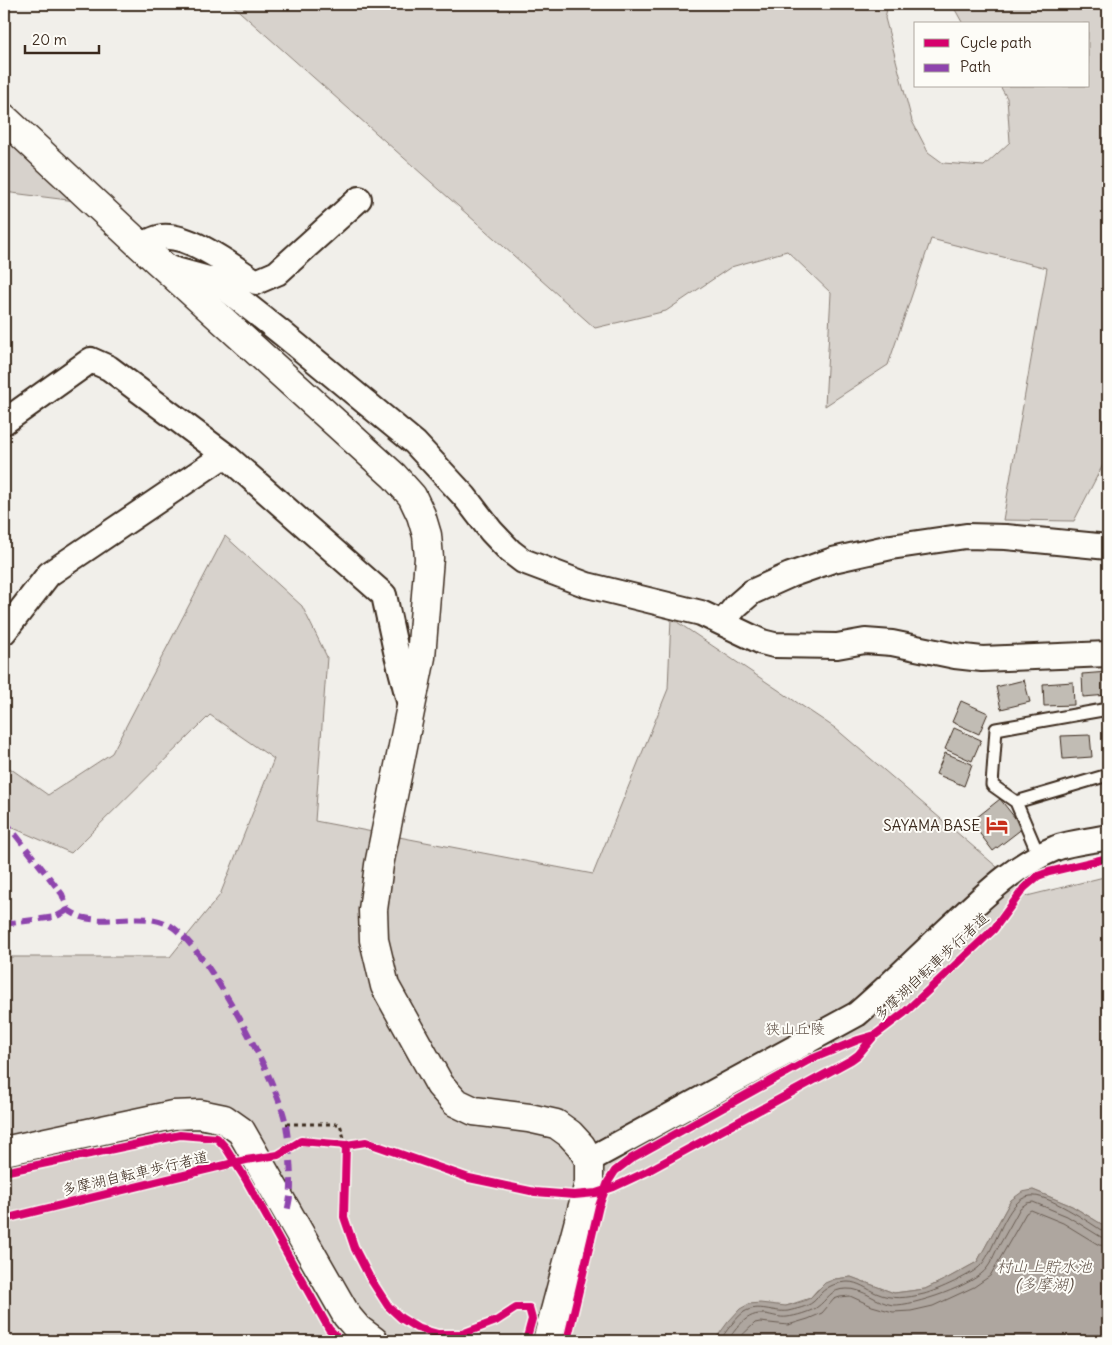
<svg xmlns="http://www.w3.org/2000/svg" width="1112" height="1345" viewBox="0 0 1112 1345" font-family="Delius,'Klee One',sans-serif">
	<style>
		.green { fill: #d7d2cc; stroke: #897e75 }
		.water { fill: #aea69f; stroke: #80746b }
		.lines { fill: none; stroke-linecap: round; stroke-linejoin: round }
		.shore { stroke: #695c52; stroke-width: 1 }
		.building { fill: #c1bcb4; stroke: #3b2a1e }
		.service-casing { stroke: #3b2a1e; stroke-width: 15 }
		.minor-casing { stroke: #3b2a1e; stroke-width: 28 }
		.tertiary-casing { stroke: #3b2a1e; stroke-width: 31 }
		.path { stroke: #3b2a1e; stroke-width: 3; stroke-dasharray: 4 4; stroke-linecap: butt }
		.service { stroke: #fdfcf7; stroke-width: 11 }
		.minor { stroke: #fdfcf7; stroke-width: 24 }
		.tertiary { stroke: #fdfcf7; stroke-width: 28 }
		.quiet { stroke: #8e44ad; stroke-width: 6; stroke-dasharray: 12 6; stroke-linecap: butt }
		.cycleway-casing { stroke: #fdfcf7; stroke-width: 11 }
		.cycleway { stroke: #d6006c; stroke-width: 8 }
		.labels { text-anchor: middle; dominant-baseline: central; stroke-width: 4; stroke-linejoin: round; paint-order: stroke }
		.poi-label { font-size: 15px; fill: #3b2a1e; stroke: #fdfcf7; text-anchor: end }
		.street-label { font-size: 15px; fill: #3b2a1e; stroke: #fdfcf7 }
		.park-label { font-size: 15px; fill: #62544a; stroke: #fdfcf7 }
		.water-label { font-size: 16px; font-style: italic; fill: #63554b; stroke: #fdfcf7 }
	</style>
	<rect width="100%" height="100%" fill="#f1efea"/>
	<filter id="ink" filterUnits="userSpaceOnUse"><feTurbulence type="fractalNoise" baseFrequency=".02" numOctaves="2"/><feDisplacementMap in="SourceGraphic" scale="10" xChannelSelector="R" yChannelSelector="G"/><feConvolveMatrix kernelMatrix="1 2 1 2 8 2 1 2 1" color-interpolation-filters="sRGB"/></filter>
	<g filter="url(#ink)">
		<path class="green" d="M 231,4 L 888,4 L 885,18 L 912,121 L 928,152 L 943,163 L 984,166 L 1010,142 L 1007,98 L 1000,86 L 1088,86 L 1088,24 L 963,24 L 952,4 L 1108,4 L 1108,455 L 1074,521 L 1003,520 L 1047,268 L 931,239 L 888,365 L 825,406 L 831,293 L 787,251 L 731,267 L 666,311 L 595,328 Z
			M 4,136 L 76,201 L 4,192 Z
			M 225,536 L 302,606 L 327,657 L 315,821 L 593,874 L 668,689 L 671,618 L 835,728 L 997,867 L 1027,896 L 1108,876 L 1108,1228 L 1072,1206 L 1033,1190 L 1011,1200 L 977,1262 L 946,1279 L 925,1289 L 894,1293 L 851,1277 L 835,1279 L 817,1290 L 810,1298 L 786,1306 L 716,1337 L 714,1341 L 4,1341 L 4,957 L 170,957 L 220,895 L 274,759 L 210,715 L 71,853 L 4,824 L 4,764 L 48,795 L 112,753 Z"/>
		<path class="water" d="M 1033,1190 L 1072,1206 L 1108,1228 L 1108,1341 L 714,1341 L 728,1322 L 740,1309 L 749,1304 L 760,1303 L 786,1306 L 804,1301 L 810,1298 L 825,1283 L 835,1279 L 851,1277 L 894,1293 L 925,1289 L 946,1279 L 977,1262 L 1011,1200 L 1022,1192 Z"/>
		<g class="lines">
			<path class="shore" d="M 720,1341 C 725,1332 735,1319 744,1312 C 759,1303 773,1313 788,1311 C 796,1309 807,1307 813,1302 C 816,1300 818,1296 821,1293 C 828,1286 838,1282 848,1282 C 858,1282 867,1289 876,1293 C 892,1300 907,1298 924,1294 C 936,1291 974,1274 981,1265 C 996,1249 1006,1199 1030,1196 C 1046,1193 1089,1222 1104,1232 L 1108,1232
				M 727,1341 C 737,1328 746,1312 765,1314 C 772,1315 780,1318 787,1317 C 796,1316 809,1312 816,1308 C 829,1299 829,1289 847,1289 C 863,1288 877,1303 893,1305 C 914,1306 975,1285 987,1268 C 991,1263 993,1257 996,1251 C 1004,1237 1012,1223 1020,1208 L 1027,1203 L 1033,1202 L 1067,1216 L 1101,1237 L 1108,1239
				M 736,1341 L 755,1323 L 760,1322 L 788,1325 L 808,1319 L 822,1313 L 834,1299 L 840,1297 L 850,1296 L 872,1306 L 893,1312 L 911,1311 L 933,1306 L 974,1287 L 990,1276 L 1026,1213 L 1031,1210 L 1063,1223 L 1099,1245 L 1108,1246"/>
		</g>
		<path class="building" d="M 1108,672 L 1108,695 L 1083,697 L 1082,674 Z
			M 1024,680 L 1030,702 L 1001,709 L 996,687 Z
			M 1073,682 L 1074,705 L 1044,706 L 1043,684 Z
			M 961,701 L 988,713 L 979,734 L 952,722 Z
			M 954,728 L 981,740 L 972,761 L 945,749 Z
			M 1090,735 L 1092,757 L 1063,759 L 1061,736 Z
			M 945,753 L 972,764 L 964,786 L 936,774 Z
			M 1000,799 L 1023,828 L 993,851 L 971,822 Z"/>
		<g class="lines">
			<g class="service-casing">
				<path id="service" d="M 1016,802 L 1108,775
					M 1039,856 L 1016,802 L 992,785 L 996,729 L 1108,709"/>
			</g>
			<g class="minor-casing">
				<path id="minor" d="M 140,245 C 147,243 155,238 162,237 C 190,234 233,267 256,282 L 277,273 L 359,199
					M 165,267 L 216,281 L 283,334 L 415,443 L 465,497 L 491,531 L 510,551 L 523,561 L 587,585 L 701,613 L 762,642 L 774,645 L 837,646 L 865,641 L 892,643 L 955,656 L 982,659 L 1108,654
					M 4,422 L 91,360 L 109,368 L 225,455 L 384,595 L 396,651 L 410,705
					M 723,622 L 736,606 L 752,592 L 790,575 L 833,560 L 891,547 L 966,536 L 1006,537 L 1108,547
					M 4,632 L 49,574 L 225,455
					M 589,1160 L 857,1014 C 892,984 924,951 958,920 C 988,892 1017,864 1056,848 C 1072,842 1091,841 1108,837"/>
			</g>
			<g class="tertiary-casing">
				<path id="tertiary" d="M 4,118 L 140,245 L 394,476 L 412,496 L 421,515 L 427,535 L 429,558 L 421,657 L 379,865 L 373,910 L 374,940 L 385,986 L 440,1085 L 455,1102 L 474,1111 L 529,1118 L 556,1124 L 570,1134 L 581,1146 L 589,1160 L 589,1183 L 547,1341
					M 4,1151 L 173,1115 L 200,1114 L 224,1119 L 241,1131 L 347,1316 L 358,1329 L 374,1341"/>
			</g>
			<path class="path" d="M 286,1124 L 340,1124 L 346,1145"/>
			<use href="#service" class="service"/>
			<use href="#minor" class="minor"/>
			<use href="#tertiary" class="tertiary"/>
			<path class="quiet" d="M 4,820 L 62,894 L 68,910 C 73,913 79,917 85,918 C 112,924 146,911 171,926 C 207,948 279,1083 286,1125 C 289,1144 291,1166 291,1186 C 291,1194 289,1203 287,1212
				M 4,924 L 55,917 L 68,910"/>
			<g class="cycleway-casing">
				<path id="cycleway" d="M 346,1145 L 344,1217 L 355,1249 L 370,1278 L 388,1306 L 401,1318 L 417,1328 L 438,1334 L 462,1334 L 496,1321 L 516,1308 L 529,1308 L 532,1319 L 526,1341
					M 4,1172 L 180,1135 L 217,1138 L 226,1148 L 245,1178 L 329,1329 L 341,1341
					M 4,1219 L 246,1160 L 278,1155 L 301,1141 L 346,1145 L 366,1142 L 469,1178 L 535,1192 L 574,1195 L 596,1193 L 614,1187 L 646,1172 L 851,1060 L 858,1055 L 875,1035 L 904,1013 L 994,929 L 1024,888 L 1038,876 L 1049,872 L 1108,858
					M 567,1341 L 599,1206 L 608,1182 L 615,1171 L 632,1158 L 809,1060 L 858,1040 L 875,1035"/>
			</g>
			<use href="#cycleway" class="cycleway"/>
		</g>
	</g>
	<defs>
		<g id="hotel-bare" transform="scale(1.725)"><path d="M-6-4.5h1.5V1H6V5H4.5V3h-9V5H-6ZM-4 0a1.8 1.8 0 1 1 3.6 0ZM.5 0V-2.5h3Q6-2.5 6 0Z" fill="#c8321e" stroke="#fdfcf7" stroke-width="2.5" paint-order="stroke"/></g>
	</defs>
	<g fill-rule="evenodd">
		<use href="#hotel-bare" x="997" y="825"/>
	</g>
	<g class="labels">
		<g class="poi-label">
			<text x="980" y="825">SAYAMA BASE</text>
		</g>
		<g class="street-label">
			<text transform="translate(931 966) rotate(-43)">多摩湖自転車歩行者道</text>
			<text transform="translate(135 1173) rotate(-13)">多摩湖自転車歩行者道</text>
		</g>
		<g class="park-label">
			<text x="795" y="1028">狭山丘陵</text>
		</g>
		<g class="water-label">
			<text x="1044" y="1266">村山上貯水池<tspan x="1044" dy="18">(多摩湖)</tspan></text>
		</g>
	</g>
	<rect width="1112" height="1345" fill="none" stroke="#fdfcf7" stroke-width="20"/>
	<rect x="10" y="10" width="1092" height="1325" fill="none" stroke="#3b2a1e" stroke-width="2" filter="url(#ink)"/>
	<rect x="914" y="22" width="175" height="65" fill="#fdfcf7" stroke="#afa8a0"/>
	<rect x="924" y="39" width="25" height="8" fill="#d6006c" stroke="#afa8a0"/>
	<text x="960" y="48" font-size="15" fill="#3b2a1e">Cycle path</text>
	<rect x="924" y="64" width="25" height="8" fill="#8e44ad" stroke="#afa8a0"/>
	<text x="960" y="72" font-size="15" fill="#3b2a1e">Path</text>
	<path d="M25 45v8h74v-8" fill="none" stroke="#3b2a1e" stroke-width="2.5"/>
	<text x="32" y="45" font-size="15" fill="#3b2a1e" stroke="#fdfcf7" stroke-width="4" paint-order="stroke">20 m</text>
</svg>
